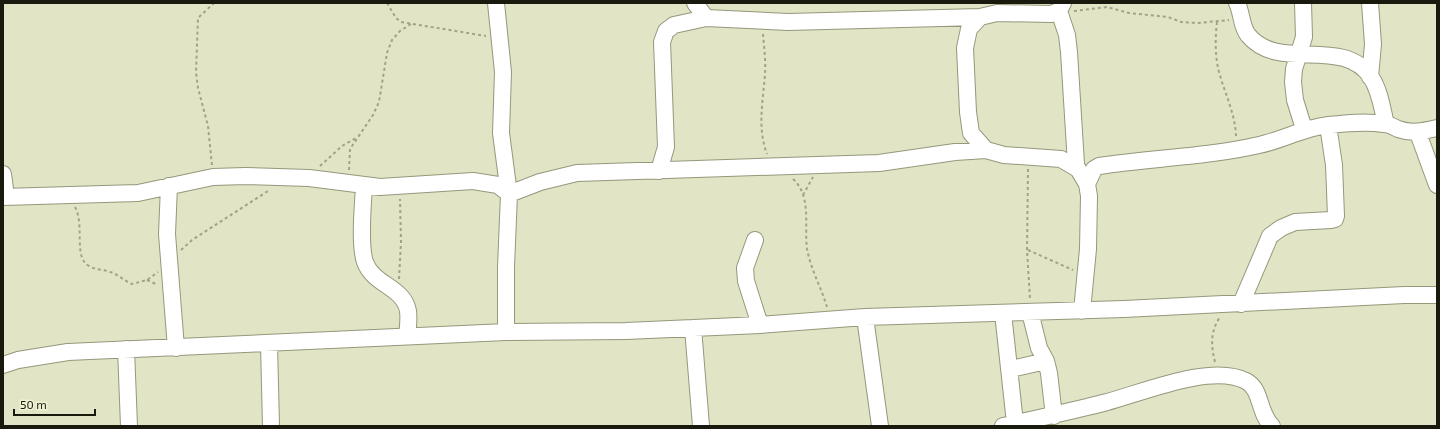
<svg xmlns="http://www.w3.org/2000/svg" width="1440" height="429" viewBox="0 0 1440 429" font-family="'Exo 2',sans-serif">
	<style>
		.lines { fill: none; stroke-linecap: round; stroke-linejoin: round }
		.minor-casing { stroke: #96977b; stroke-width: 18 }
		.path { stroke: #a1a28a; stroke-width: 2; stroke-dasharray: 3 3; stroke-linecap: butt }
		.minor { stroke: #fff; stroke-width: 16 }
	</style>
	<rect width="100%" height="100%" fill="#e2e4c6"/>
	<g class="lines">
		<g class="minor-casing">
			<path id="minor" d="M 496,3 L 503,72 L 501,133 L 509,194 L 506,267 L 506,332
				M 695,3 L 706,18
				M 1237,3 C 1242,13 1241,26 1248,35 C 1279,73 1342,35 1371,77 C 1380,91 1382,108 1386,124
				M 1303,3 L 1304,37 L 1294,69 L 1293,82 L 1295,100 L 1304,129
				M 1370,3 L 1373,44 L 1370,77
				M 1059,11 L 1067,35 L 1069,52 L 1076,164
				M 1418,133 L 1437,185
				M 986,150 L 971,133 L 968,112 L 965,48 L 969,29 L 980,17 L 997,13 L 1051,14 L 1059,11 L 1063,3
				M 659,171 L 666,147 L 662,42 L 666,31 L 674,25 L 706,18 L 788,22 L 980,17
				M 3,174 L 6,197
				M 1087,184 L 1094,169 L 1099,166 C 1152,158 1207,157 1259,145 C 1283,140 1305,127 1329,125 C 1347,123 1366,121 1384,124 C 1389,124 1394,127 1398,129 C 1412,134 1424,131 1437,128
				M 169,186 L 167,234 L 176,348
				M 364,186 C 363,206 359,244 365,262 C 373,285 404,287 408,311 C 409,319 408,328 407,336
				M 3,197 L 138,193 L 213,177 L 245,176 L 309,178 L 380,187 L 473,181 L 498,185 L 509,194 L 540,182 L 577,173 L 879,163 L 955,152 L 986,150 L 1004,155 L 1061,159 L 1078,169 L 1087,184 L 1089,196 L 1088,249 L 1082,311
				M 755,240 L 745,268 L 746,281 L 760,325
				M 1241,304 L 1270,236 L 1281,228 L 1295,222 L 1331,220 L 1335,219 L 1336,216 L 1334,165 L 1328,125
				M 1030,312 L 1039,348 L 1046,361 L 1049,373 L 1054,416
				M 1003,313 L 1015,423
				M 865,317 L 880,426
				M 693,328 L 701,426
				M 269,344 L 271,426
				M 126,349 L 129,426
				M 3,365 L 18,360 L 68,352 L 506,332 L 626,331 L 760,325 L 865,317 L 1124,309 L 1404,295 L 1437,295
				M 1011,369 L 1046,361
				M 1003,426 C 1038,418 1073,411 1107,402 C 1142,393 1211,363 1246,381 C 1262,389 1258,413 1272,426"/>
		</g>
		<path class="path" d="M 387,3 L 396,18 L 401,22 L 486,36
			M 1074,11 L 1107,7 L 1129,13 L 1168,17 L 1181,22 L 1198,23 L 1229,20
			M 1217,22 C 1215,39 1215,56 1219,72 C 1225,94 1235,113 1236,136
			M 763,34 C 764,47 766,61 765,74 C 763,102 757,127 767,154
			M 212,165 L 208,126 L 198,88 L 196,72 L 198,18 L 214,3
			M 320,166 L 342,146 L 356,138
			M 1028,169 L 1027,250 L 1030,299
			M 349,170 L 350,149 L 373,115 L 379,102 L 387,53 L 392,40 L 400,31 L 411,24
			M 793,179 C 812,196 804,226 807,249 C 811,270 821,287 827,307
			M 803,195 L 813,177
			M 75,207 C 85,225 73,258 89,266 C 95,270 103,269 110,272 C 118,274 124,281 132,284 L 147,280 L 158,272
			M 181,250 L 192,240 L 268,191
			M 1028,250 L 1073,270
			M 399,279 L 401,242 L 400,199
			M 147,280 L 158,285
			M 1215,362 C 1211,346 1210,332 1220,317"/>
		<use href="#minor" class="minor"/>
	</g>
	<rect width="1440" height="429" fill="none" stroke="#19190e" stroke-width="8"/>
	<path d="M14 409v6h81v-6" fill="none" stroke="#19190e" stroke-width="2"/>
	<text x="20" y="409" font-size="12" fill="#19190e" stroke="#eff1d3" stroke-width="3" paint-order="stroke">50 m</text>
</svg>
